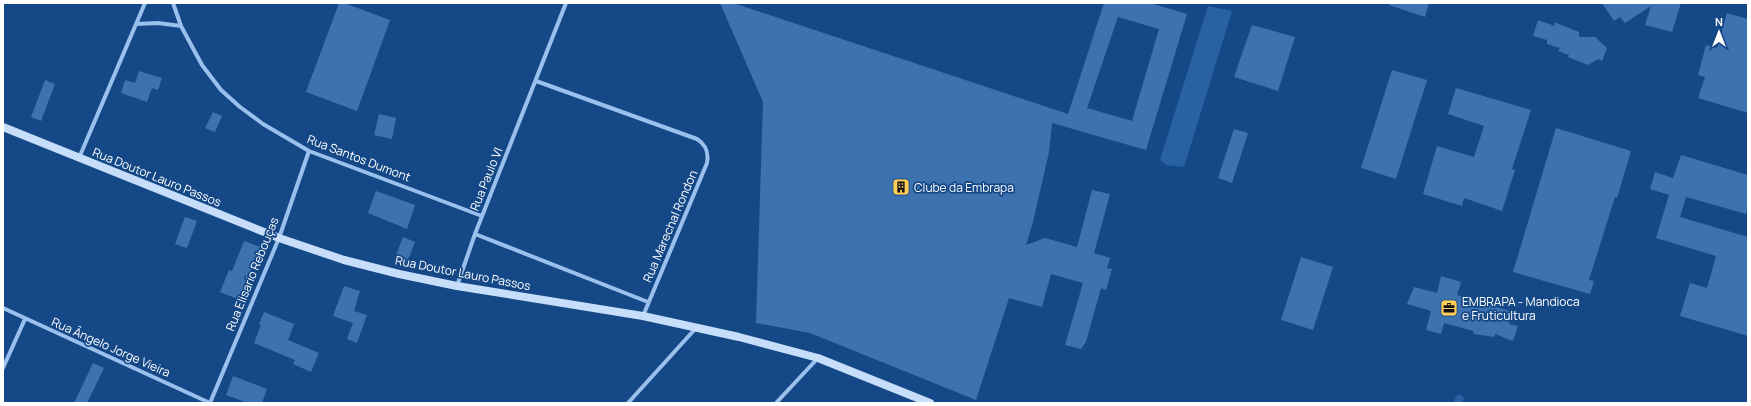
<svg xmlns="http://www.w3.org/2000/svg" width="1751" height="406" viewBox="0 0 1751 406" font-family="Manrope,sans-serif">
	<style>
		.green { fill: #2862a5 }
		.building { fill: #3d72b0; fill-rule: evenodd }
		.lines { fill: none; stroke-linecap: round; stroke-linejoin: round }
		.minor { stroke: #9ac1ee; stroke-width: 4 }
		.secondary { stroke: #c7defa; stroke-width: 8 }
		.labels { text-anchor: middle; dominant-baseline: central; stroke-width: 3.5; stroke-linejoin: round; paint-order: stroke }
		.street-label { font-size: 12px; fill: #fff; stroke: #154886 }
		.poi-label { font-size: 12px; fill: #fff; stroke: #154886; text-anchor: start }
	</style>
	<rect width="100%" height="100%" fill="#154886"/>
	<path class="green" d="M 1208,6 L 1232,11 L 1184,167 L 1166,165 L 1160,160 Z
		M 1457,395 L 1461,395 L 1464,398 L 1462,403 L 1453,403 Z"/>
	<path class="building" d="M 339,3 L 344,3 L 390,20 L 357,111 L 306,92 Z
		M 720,3 L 733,3 L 1068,114 L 1104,3 L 1150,3 L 1187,14 L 1146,150 L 1052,123 L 1049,152 L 1033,222 L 1026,245 L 1045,238 L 1077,247 L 1092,190 L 1110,194 L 1094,253 L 1110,258 L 1107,268 L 1112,269 L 1106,290 L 1101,288 L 1086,342 L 1081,349 L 1065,345 L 1083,283 L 1051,274 L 1042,307 L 1009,298 L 976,400 L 810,333 L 756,323 L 763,102 ZM 1118,17 L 1159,29 L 1132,121 L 1087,108 Z
		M 1389,3 L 1429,3 L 1425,17 L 1389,5 Z
		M 1602,3 L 1681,3 L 1672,32 L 1645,25 L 1651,6 L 1625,23 L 1620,17 L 1614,21 Z
		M 1727,13 L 1748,19 L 1748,113 L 1698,98 L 1705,77 L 1698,75 L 1706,45 L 1717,48 Z
		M 1538,20 L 1555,26 L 1554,22 L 1579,32 L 1579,37 L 1595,37 L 1607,48 L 1602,61 L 1598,59 L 1588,65 L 1568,57 L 1569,55 L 1558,51 L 1560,48 L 1547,44 L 1547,40 L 1533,36 Z
		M 1252,25 L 1295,37 L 1278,91 L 1234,77 Z
		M 1392,70 L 1427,80 L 1396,179 L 1361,168 Z
		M 139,71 L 162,78 L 158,90 L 152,88 L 147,102 L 121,93 L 125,80 L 135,83 Z
		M 45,80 L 55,84 L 41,121 L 31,117 Z
		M 1456,88 L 1531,110 L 1512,169 L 1515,170 L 1502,211 L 1464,198 L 1462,206 L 1423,194 L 1437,146 L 1474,157 L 1484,126 L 1448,114 Z
		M 213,112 L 222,116 L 215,132 L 205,128 Z
		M 379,114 L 396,118 L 392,139 L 374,135 Z
		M 1556,128 L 1631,151 L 1617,198 L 1615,197 L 1589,280 L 1594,281 L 1590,294 L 1513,272 Z
		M 1234,129 L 1248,133 L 1232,183 L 1218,178 Z
		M 1681,155 L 1748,175 L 1748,208 L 1746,214 L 1686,197 L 1680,217 L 1748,237 L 1748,336 L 1680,316 L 1690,283 L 1707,288 L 1716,256 L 1656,238 L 1669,195 L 1650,189 L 1655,172 L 1673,178 Z
		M 376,191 L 415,205 L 407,229 L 368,213 Z
		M 185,217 L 197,221 L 187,248 L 175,244 Z
		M 403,237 L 415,242 L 406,265 L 394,260 Z
		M 244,241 L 261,247 L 240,300 L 220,292 L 229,270 L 232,271 Z
		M 1301,257 L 1333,267 L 1313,330 L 1281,320 Z
		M 1441,276 L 1461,282 L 1457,295 L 1513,312 L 1509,324 L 1518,326 L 1513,341 L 1495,334 L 1494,337 L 1474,334 L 1473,331 L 1444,323 L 1441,334 L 1426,330 L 1431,311 L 1407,304 L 1414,287 L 1437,293 Z
		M 344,286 L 360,291 L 354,311 L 367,315 L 357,343 L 347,339 L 353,323 L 333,316 Z
		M 264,312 L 294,324 L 288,340 L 319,353 L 311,372 L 293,364 L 295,360 L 254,343 L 261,325 L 259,324 Z
		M 93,363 L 104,368 L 87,403 L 74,403 Z
		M 233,376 L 267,389 L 262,403 L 248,403 L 226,395 Z"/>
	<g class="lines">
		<path class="minor" d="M 173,3 L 181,26 L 202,65 L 221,90 L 240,107 L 263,124 L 309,151 L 482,216
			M 136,24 L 158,23 L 181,26
			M 536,81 L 697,139 C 706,145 709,152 707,163 L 643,316
			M 79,158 L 145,3
			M 475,234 L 648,302
			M 457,286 L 475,234 L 566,3
			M 3,308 L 210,403
			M 3,368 L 25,319
			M 210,403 L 279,238 L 309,151
			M 628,403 L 696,328
			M 776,403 L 818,358"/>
		<path class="secondary" d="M 3,127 L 279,238 L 344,260 L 399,274 L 457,286 L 643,316 L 739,337 L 818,358 L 930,403"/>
	</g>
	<defs>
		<g id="building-square" transform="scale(0.9)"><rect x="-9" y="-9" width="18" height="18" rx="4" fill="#ffcd57" stroke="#154886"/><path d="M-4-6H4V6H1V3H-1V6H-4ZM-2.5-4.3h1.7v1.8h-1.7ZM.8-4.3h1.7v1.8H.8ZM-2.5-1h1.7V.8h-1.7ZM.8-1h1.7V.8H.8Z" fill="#111"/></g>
		<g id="office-square" transform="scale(0.9)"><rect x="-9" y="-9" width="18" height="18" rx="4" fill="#ffcd57" stroke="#154886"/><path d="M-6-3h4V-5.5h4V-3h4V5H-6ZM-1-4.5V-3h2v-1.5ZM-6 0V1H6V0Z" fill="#111"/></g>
	</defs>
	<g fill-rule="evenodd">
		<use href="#building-square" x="901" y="187"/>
		<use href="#office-square" x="1449" y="308"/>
	</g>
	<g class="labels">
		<g class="street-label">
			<text transform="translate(359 158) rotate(21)">Rua Santos Dumont</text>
			<text transform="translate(157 177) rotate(22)">Rua Doutor Lauro Passos</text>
			<text transform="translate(486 179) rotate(-68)">Rua Paulo VI</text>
			<text transform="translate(670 226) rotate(-67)">Rua Marechal Rondon</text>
			<text transform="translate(463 273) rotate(11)">Rua Doutor Lauro Passos</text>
			<text transform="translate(252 274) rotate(-68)">Rua Elisario Rebouças</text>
			<text transform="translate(111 347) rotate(24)">Rua Ângelo Jorge Vieira</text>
		</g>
		<g class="poi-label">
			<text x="914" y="187">Clube da Embrapa</text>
			<text x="1462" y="301">EMBRAPA - Mandioca<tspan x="1462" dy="14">e Fruticultura</tspan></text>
		</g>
	</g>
	<rect width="1751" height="406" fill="none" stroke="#ffffff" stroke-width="8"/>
	<g transform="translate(1719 32)" stroke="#154886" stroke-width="3" paint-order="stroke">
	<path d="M0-3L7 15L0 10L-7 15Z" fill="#ffffff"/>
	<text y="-6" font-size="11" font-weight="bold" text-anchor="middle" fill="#ffffff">N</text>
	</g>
</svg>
